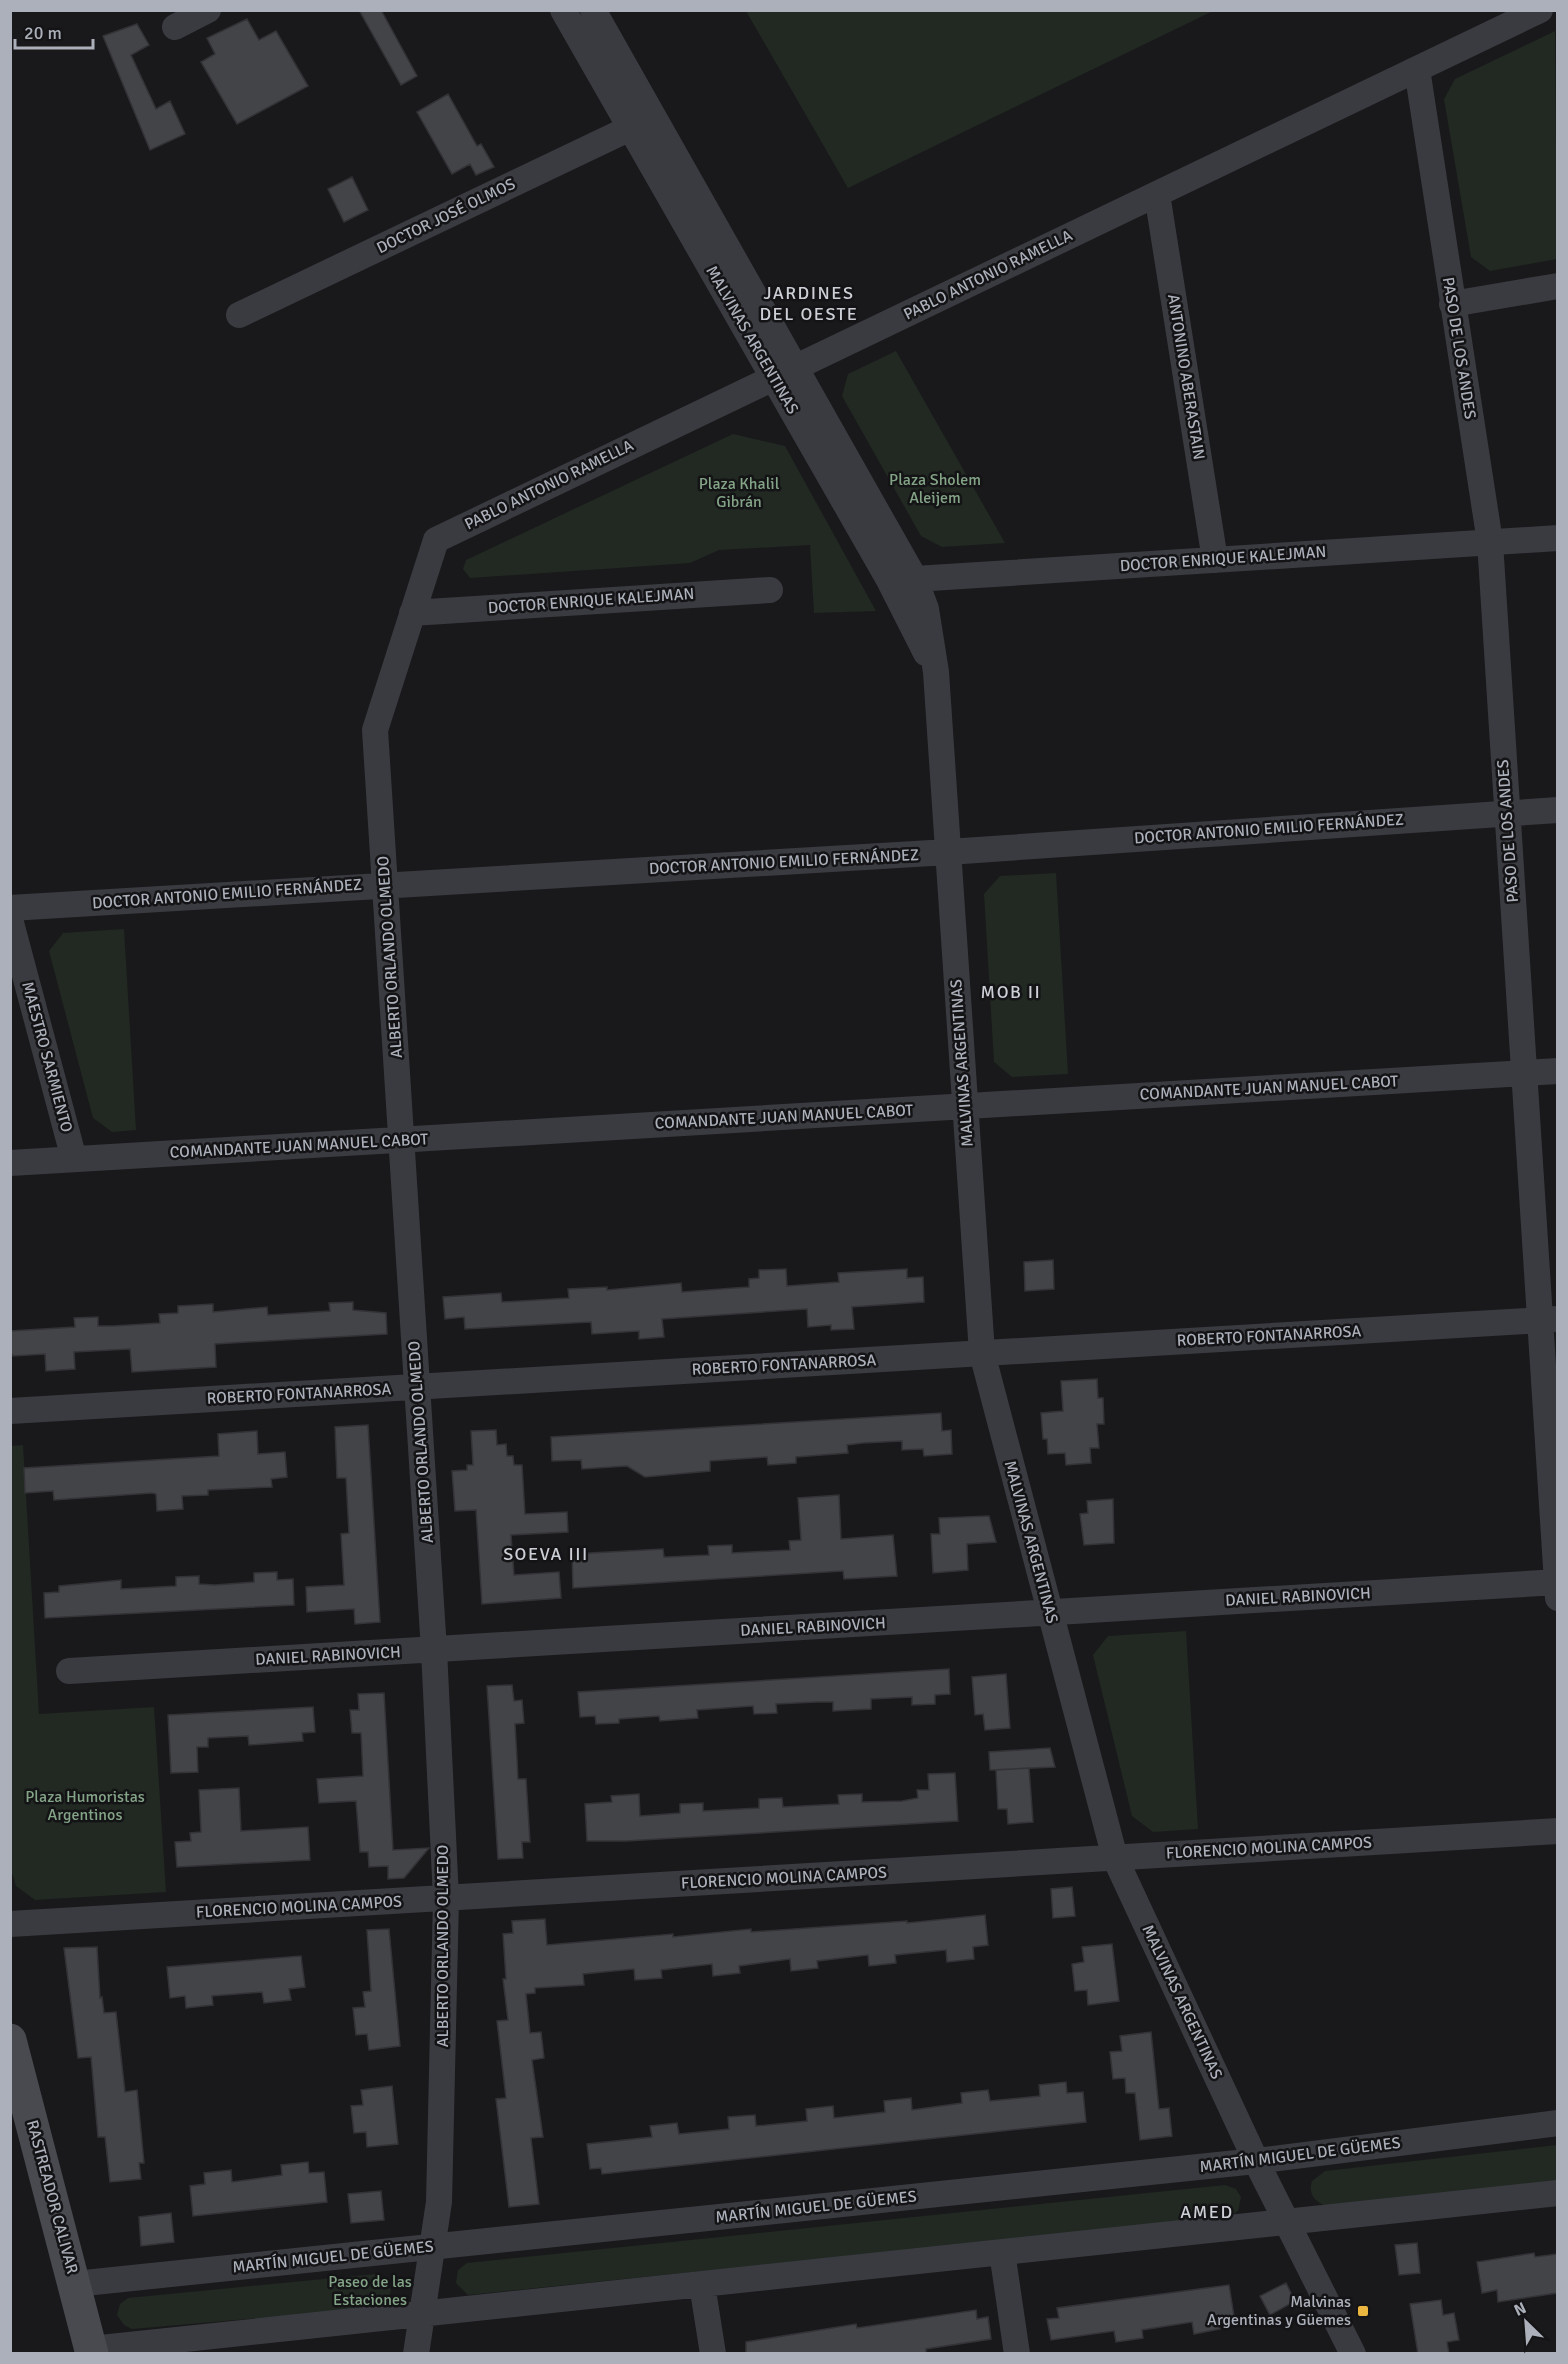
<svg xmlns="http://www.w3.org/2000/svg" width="1568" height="2364" viewBox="0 0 1568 2364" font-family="Signika,sans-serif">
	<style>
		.green { fill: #212922 }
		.building { fill: #434448; stroke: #333337; stroke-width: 1.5 }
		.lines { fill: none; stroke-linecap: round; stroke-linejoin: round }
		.minor { stroke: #3a3b40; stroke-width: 26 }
		.secondary { stroke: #484a50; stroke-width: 33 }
		.poi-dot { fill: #ecb741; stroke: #141416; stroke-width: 2 }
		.labels { text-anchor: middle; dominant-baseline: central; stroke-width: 5; stroke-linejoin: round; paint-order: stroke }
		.street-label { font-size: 16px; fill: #acb0ba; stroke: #141416 }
		.park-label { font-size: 16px; fill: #84a487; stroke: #141416 }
		.poi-label { font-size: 16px; fill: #acb0ba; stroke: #141416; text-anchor: end }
		.neighbourhood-label { font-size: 18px; letter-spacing: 1.5px; fill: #cdcfd6; stroke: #141416 }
	</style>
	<rect width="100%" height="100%" fill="#19191b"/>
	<path class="green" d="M 746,11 L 1213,11 L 848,188 Z
		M 1555,31 L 1557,259 L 1490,271 L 1471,257 L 1444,99 L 1455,79 Z
		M 896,351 L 1005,543 L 942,547 L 921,536 L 842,396 L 848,374 Z
		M 733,434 L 785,446 L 876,611 L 814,613 L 810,545 L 719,550 L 690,563 L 470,578 L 463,569 L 466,560 Z
		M 1056,873 L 1068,1074 L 1012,1077 L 994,1062 L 984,894 L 1000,876 Z
		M 124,929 L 136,1130 L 112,1132 L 93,1118 L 49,951 L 63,933 Z
		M 23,1445 L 39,1714 L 154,1707 L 166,1892 L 35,1900 L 16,1886 L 10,1866 L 10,1446 Z
		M 1186,1631 L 1198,1829 L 1153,1832 L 1132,1816 L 1093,1655 L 1108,1636 Z
		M 1557,2145 L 1557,2181 L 1326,2206 C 1314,2202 1308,2193 1312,2181 L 1325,2171 Z
		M 1225,2185 L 1236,2189 L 1241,2197 L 1238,2211 L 1229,2217 L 468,2295 L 456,2283 L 458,2270 L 467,2263 Z
		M 376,2274 L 386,2279 L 391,2291 L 387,2302 L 375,2308 L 132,2329 L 124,2325 L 117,2315 L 120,2304 L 128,2298 Z"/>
	<path class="building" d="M 359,10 L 381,10 L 417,76 L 401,85 Z
		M 247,19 L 259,40 L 276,31 L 308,86 L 237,124 L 201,62 L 215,54 L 207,38 Z
		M 137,24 L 149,45 L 131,55 L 156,109 L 170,101 L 185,134 L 150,150 L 103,36 Z
		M 448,94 L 477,146 L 481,144 L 494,167 L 476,175 L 470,164 L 452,174 L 417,112 Z
		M 352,177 L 368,210 L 344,222 L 328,189 Z
		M 1053,1260 L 1054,1289 L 1025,1291 L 1024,1262 Z
		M 786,1269 L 787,1286 L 839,1282 L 838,1273 L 907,1269 L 907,1278 L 923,1277 L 924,1302 L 852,1307 L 854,1329 L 831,1330 L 831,1325 L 808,1327 L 807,1309 L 662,1319 L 664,1337 L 639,1339 L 639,1331 L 592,1334 L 591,1322 L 465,1329 L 464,1317 L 445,1319 L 443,1297 L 501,1293 L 502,1302 L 569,1298 L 568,1289 L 607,1287 L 607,1290 L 681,1283 L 682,1292 L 734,1288 L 749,1287 L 749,1279 L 759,1278 L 759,1270 Z
		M 353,1302 L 353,1310 L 386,1313 L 387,1334 L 215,1344 L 216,1367 L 132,1372 L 130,1349 L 74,1352 L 75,1369 L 46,1371 L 45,1354 L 13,1356 L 10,1351 L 10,1331 L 75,1327 L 74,1318 L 98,1317 L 98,1326 L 113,1326 L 160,1323 L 159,1314 L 178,1313 L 178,1306 L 213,1304 L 213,1312 L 267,1307 L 268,1315 L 330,1311 L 329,1303 Z
		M 1097,1379 L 1098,1398 L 1103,1398 L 1104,1424 L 1097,1424 L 1099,1448 L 1090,1448 L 1091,1463 L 1066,1465 L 1065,1453 L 1048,1454 L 1047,1439 L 1043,1439 L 1041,1413 L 1063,1411 L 1061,1381 Z
		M 941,1413 L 942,1431 L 951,1430 L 952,1454 L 924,1456 L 923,1449 L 902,1450 L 902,1441 L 863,1443 L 847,1445 L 848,1453 L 796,1457 L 796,1463 L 768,1465 L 767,1457 L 710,1461 L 710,1471 L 645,1477 L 627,1466 L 582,1469 L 581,1460 L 552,1461 L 551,1437 Z
		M 368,1425 L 380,1622 L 355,1624 L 354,1609 L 307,1612 L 306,1587 L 344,1585 L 341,1534 L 349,1533 L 346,1478 L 337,1478 L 335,1427 Z
		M 496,1430 L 497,1445 L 506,1444 L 507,1456 L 513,1456 L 514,1465 L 522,1465 L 525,1514 L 567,1512 L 568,1532 L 511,1535 L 514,1575 L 559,1572 L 561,1598 L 482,1604 L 476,1510 L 455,1511 L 452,1471 L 467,1470 L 467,1465 L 473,1465 L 471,1431 Z
		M 257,1431 L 258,1454 L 285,1452 L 287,1477 L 271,1479 L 272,1487 L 208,1490 L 208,1495 L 182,1496 L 183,1509 L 157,1511 L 156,1494 L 152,1493 L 54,1500 L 53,1491 L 25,1493 L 24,1468 L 219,1456 L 218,1434 Z
		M 839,1495 L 841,1539 L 893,1535 L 897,1576 L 844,1579 L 843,1571 L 573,1588 L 572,1554 L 663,1549 L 664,1557 L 667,1557 L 709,1555 L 708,1546 L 732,1545 L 732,1553 L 790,1550 L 789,1541 L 801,1540 L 798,1498 Z
		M 1113,1499 L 1114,1543 L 1084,1545 L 1080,1514 L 1088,1513 L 1087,1501 Z
		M 989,1516 L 996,1542 L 967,1544 L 968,1570 L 933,1573 L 931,1534 L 940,1534 L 939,1518 Z
		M 277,1572 L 277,1580 L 293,1579 L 294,1605 L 45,1618 L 44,1593 L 59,1592 L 59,1586 L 121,1580 L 121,1589 L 176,1586 L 176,1577 L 199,1576 L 199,1584 L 215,1585 L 254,1582 L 254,1573 Z
		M 949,1669 L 950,1694 L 935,1695 L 935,1704 L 912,1705 L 912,1697 L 871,1699 L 871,1709 L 833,1711 L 833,1702 L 817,1702 L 776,1704 L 777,1713 L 754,1714 L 753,1706 L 697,1710 L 698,1718 L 660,1721 L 659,1716 L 619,1719 L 619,1723 L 596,1724 L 595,1716 L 580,1717 L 578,1692 Z
		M 1006,1674 L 1010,1728 L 985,1730 L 983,1714 L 975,1715 L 972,1677 Z
		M 512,1685 L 514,1701 L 522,1700 L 524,1723 L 515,1724 L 517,1759 L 518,1779 L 526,1779 L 530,1842 L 522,1842 L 523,1858 L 498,1859 L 487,1686 Z
		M 384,1693 L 393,1850 L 429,1848 L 404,1878 L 388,1879 L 388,1866 L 369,1867 L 368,1852 L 360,1852 L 356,1801 L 319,1803 L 317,1779 L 363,1776 L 361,1733 L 352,1733 L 350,1710 L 359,1710 L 358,1694 Z
		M 313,1707 L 315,1732 L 302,1733 L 303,1741 L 249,1745 L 248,1736 L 208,1738 L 208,1747 L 197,1747 L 198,1772 L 171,1773 L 168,1715 Z
		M 1050,1748 L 1055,1767 L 990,1770 L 989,1752 Z
		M 1029,1768 L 1033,1822 L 1008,1824 L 1007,1809 L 998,1809 L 996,1770 Z
		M 955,1773 L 958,1821 L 626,1841 L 587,1841 L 585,1804 L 612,1802 L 611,1796 L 639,1794 L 640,1816 L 680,1813 L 680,1804 L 703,1803 L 703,1811 L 759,1808 L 759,1799 L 782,1798 L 783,1807 L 839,1804 L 838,1795 L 862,1794 L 862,1802 L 902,1801 L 918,1798 L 917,1790 L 929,1790 L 928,1774 Z
		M 239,1788 L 241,1831 L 308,1827 L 310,1860 L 177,1867 L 175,1842 L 191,1841 L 190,1833 L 201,1832 L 199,1790 Z
		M 1072,1887 L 1075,1916 L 1053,1918 L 1051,1889 Z
		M 985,1915 L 988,1945 L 973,1947 L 974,1959 L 947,1962 L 946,1950 L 895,1955 L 896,1963 L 869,1966 L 868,1955 L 817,1961 L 818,1968 L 791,1971 L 790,1959 L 739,1966 L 740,1973 L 713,1976 L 712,1964 L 661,1970 L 662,1978 L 635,1980 L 634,1969 L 583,1974 L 584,1985 L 535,1988 L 535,1993 L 526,1994 L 530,2033 L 541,2032 L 544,2058 L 532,2060 L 543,2137 L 531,2138 L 539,2204 L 509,2207 L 496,2099 L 506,2098 L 497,2021 L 508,2020 L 503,1979 L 506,1979 L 503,1934 L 513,1933 L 512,1921 L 545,1919 L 547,1945 L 673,1934 L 673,1937 L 751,1929 L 751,1932 L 907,1921 L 907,1923 Z
		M 389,1929 L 400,2046 L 369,2050 L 367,2034 L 356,2035 L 353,2008 L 365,2007 L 363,1992 L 371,1991 L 367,1930 Z
		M 1112,1944 L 1119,2001 L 1088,2005 L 1087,1990 L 1075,1991 L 1072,1964 L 1084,1962 L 1082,1947 Z
		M 97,1947 L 100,1998 L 102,1997 L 104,2013 L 116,2012 L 125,2092 L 137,2090 L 144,2163 L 139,2163 L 141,2179 L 110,2182 L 105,2137 L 98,2137 L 91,2057 L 78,2058 L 64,1948 Z
		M 301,1956 L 305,1987 L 289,1989 L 291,2000 L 264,2003 L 262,1992 L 212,1996 L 213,2005 L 186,2008 L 185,1996 L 170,1998 L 167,1967 Z
		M 1151,2032 L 1159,2109 L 1169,2108 L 1172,2136 L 1140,2140 L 1135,2093 L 1126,2093 L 1125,2078 L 1113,2079 L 1110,2052 L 1122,2051 L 1120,2036 Z
		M 1066,2082 L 1067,2093 L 1083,2092 L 1086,2122 L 602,2174 L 601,2168 L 590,2169 L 587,2144 L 652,2137 L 650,2126 L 677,2123 L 679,2134 L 729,2129 L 728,2117 L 755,2115 L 756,2126 L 807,2121 L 806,2109 L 833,2106 L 834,2118 L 885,2112 L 884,2101 L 911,2098 L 912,2110 L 962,2103 L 961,2093 L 988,2090 L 990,2101 L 1040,2096 L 1039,2085 Z
		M 392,2086 L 398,2144 L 367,2147 L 366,2132 L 354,2133 L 351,2106 L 363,2105 L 361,2090 Z
		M 308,2162 L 309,2173 L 324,2172 L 327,2202 L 193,2216 L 190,2186 L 205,2184 L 204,2173 L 231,2170 L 232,2182 L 282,2175 L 281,2165 Z
		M 381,2191 L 384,2220 L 351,2223 L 348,2194 Z
		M 171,2213 L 174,2242 L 141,2246 L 139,2217 Z
		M 1417,2243 L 1420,2273 L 1399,2275 L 1395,2245 Z
		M 1534,2253 L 1535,2257 L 1557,2254 L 1557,2293 L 1498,2302 L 1497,2290 L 1482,2293 L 1477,2262 Z
		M 1286,2283 L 1295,2301 L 1270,2315 L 1260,2296 Z
		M 1229,2285 L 1234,2316 L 1219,2318 L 1220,2329 L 1194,2334 L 1192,2322 L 1142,2330 L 1143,2338 L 1116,2342 L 1114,2331 L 1051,2340 L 1047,2319 L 1059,2318 L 1057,2308 Z
		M 1441,2300 L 1443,2315 L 1454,2313 L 1459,2340 L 1447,2342 L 1449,2354 L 1418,2354 L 1410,2304 Z
		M 976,2310 L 977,2319 L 988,2317 L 991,2339 L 926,2349 L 926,2354 L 746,2354 L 746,2342 L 856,2324 L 857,2328 Z"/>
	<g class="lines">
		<path class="minor" d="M 563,10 L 889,580 L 926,653
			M 593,10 L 915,579 L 926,609 L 936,672 L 982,1353 L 1115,1858 L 1256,2161 L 1353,2354
			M 175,27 L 208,10
			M 1417,69 L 1490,542 L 1558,1598
			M 1157,194 L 1215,560
			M 1452,304 L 1558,286
			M 239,315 L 645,121
			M 899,580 L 1558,538
			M 412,613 L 770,590
			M 10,908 L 948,852 L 1558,810
			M 10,919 L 74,1159
			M 10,1163 L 1558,1071
			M 10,1411 L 1558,1319
			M 69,1671 L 1558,1582
			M 10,1924 L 1558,1831
			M 1002,2252 L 1017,2354
			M 75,2284 L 1256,2161 L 1558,2123
			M 702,2284 L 713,2354
			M 91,2349 L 1558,2193
			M 416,2354 L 439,2202 L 446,1898 L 434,1650 L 375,730 L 436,540 L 1540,10"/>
		<path class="secondary" d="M 10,2040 L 92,2354"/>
	</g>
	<rect class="poi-dot" x="1357" y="2305" width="12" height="12" rx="3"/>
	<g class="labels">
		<g class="street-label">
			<text transform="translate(446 216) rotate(-26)">DOCTOR JOSÉ OLMOS</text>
			<text transform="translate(988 275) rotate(-26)">PABLO ANTONIO RAMELLA</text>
			<text transform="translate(752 340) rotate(60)">MALVINAS ARGENTINAS</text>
			<text transform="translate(1459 348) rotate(81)">PASO DE LOS ANDES</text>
			<text transform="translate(1186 377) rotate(81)">ANTONINO ABERASTAIN</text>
			<text transform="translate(549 485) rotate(-26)">PABLO ANTONIO RAMELLA</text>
			<text transform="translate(1223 559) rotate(-4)">DOCTOR ENRIQUE KALEJMAN</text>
			<text transform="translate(591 601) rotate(-4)">DOCTOR ENRIQUE KALEJMAN</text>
			<text transform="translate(1269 829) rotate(-4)">DOCTOR ANTONIO EMILIO FERNÁNDEZ</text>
			<text transform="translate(1508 831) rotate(-94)">PASO DE LOS ANDES</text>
			<text transform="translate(784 862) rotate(-3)">DOCTOR ANTONIO EMILIO FERNÁNDEZ</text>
			<text transform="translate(227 894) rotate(-4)">DOCTOR ANTONIO EMILIO FERNÁNDEZ</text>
			<text transform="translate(390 957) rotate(-94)">ALBERTO ORLANDO OLMEDO</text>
			<text transform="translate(47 1057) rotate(75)">MAESTRO SARMIENTO</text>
			<text transform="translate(962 1063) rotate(-94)">MALVINAS ARGENTINAS</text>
			<text transform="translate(1269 1088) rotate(-3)">COMANDANTE JUAN MANUEL CABOT</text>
			<text transform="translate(784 1117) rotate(-3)">COMANDANTE JUAN MANUEL CABOT</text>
			<text transform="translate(299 1146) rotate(-3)">COMANDANTE JUAN MANUEL CABOT</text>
			<text transform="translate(1269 1336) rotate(-3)">ROBERTO FONTANARROSA</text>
			<text transform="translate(784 1365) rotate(-3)">ROBERTO FONTANARROSA</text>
			<text transform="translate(299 1394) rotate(-3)">ROBERTO FONTANARROSA</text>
			<text transform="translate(421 1442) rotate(-94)">ALBERTO ORLANDO OLMEDO</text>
			<text transform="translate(1031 1542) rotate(75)">MALVINAS ARGENTINAS</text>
			<text transform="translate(1298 1597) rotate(-3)">DANIEL RABINOVICH</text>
			<text transform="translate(813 1627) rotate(-3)">DANIEL RABINOVICH</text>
			<text transform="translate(328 1656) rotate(-3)">DANIEL RABINOVICH</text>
			<text transform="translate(1269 1848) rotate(-3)">FLORENCIO MOLINA CAMPOS</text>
			<text transform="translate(784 1878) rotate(-3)">FLORENCIO MOLINA CAMPOS</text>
			<text transform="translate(299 1907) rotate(-3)">FLORENCIO MOLINA CAMPOS</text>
			<text transform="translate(443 1946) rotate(-90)">ALBERTO ORLANDO OLMEDO</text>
			<text transform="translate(1182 2002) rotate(65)">MALVINAS ARGENTINAS</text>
			<text transform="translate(1300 2155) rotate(-7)">MARTÍN MIGUEL DE GÜEMES</text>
			<text transform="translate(52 2197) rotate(75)">RASTREADOR CALIVAR</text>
			<text transform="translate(816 2207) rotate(-6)">MARTÍN MIGUEL DE GÜEMES</text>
			<text transform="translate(333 2257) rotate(-6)">MARTÍN MIGUEL DE GÜEMES</text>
		</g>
		<g class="park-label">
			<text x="935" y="480">Plaza Sholem<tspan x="935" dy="18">Aleijem</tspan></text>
			<text x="739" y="484">Plaza Khalil<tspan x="739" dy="18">Gibrán</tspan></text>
			<text x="85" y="1797">Plaza Humoristas<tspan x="85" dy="18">Argentinos</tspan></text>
			<text x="370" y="2282">Paseo de las<tspan x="370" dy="18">Estaciones</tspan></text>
		</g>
		<g class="poi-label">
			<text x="1351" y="2302">Malvinas<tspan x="1351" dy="18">Argentinas y Güemes</tspan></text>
		</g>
		<g class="neighbourhood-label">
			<text x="809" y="293">JARDINES<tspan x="809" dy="21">DEL OESTE</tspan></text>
			<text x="1011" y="992">MOB II</text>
			<text x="546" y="1554">SOEVA III</text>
			<text x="1207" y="2212">AMED</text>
		</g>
	</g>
	<rect width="1568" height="2364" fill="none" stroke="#acb0ba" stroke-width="24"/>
	<g transform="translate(1526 2322) rotate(335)" stroke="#141416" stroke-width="4.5" paint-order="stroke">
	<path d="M0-4.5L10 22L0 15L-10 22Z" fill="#acb0ba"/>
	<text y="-9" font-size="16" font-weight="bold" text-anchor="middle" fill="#acb0ba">N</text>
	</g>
	<path d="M15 39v9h78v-9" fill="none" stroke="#acb0ba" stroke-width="3"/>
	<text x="24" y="39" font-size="18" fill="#acb0ba" stroke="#141416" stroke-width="4.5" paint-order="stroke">20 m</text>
</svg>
